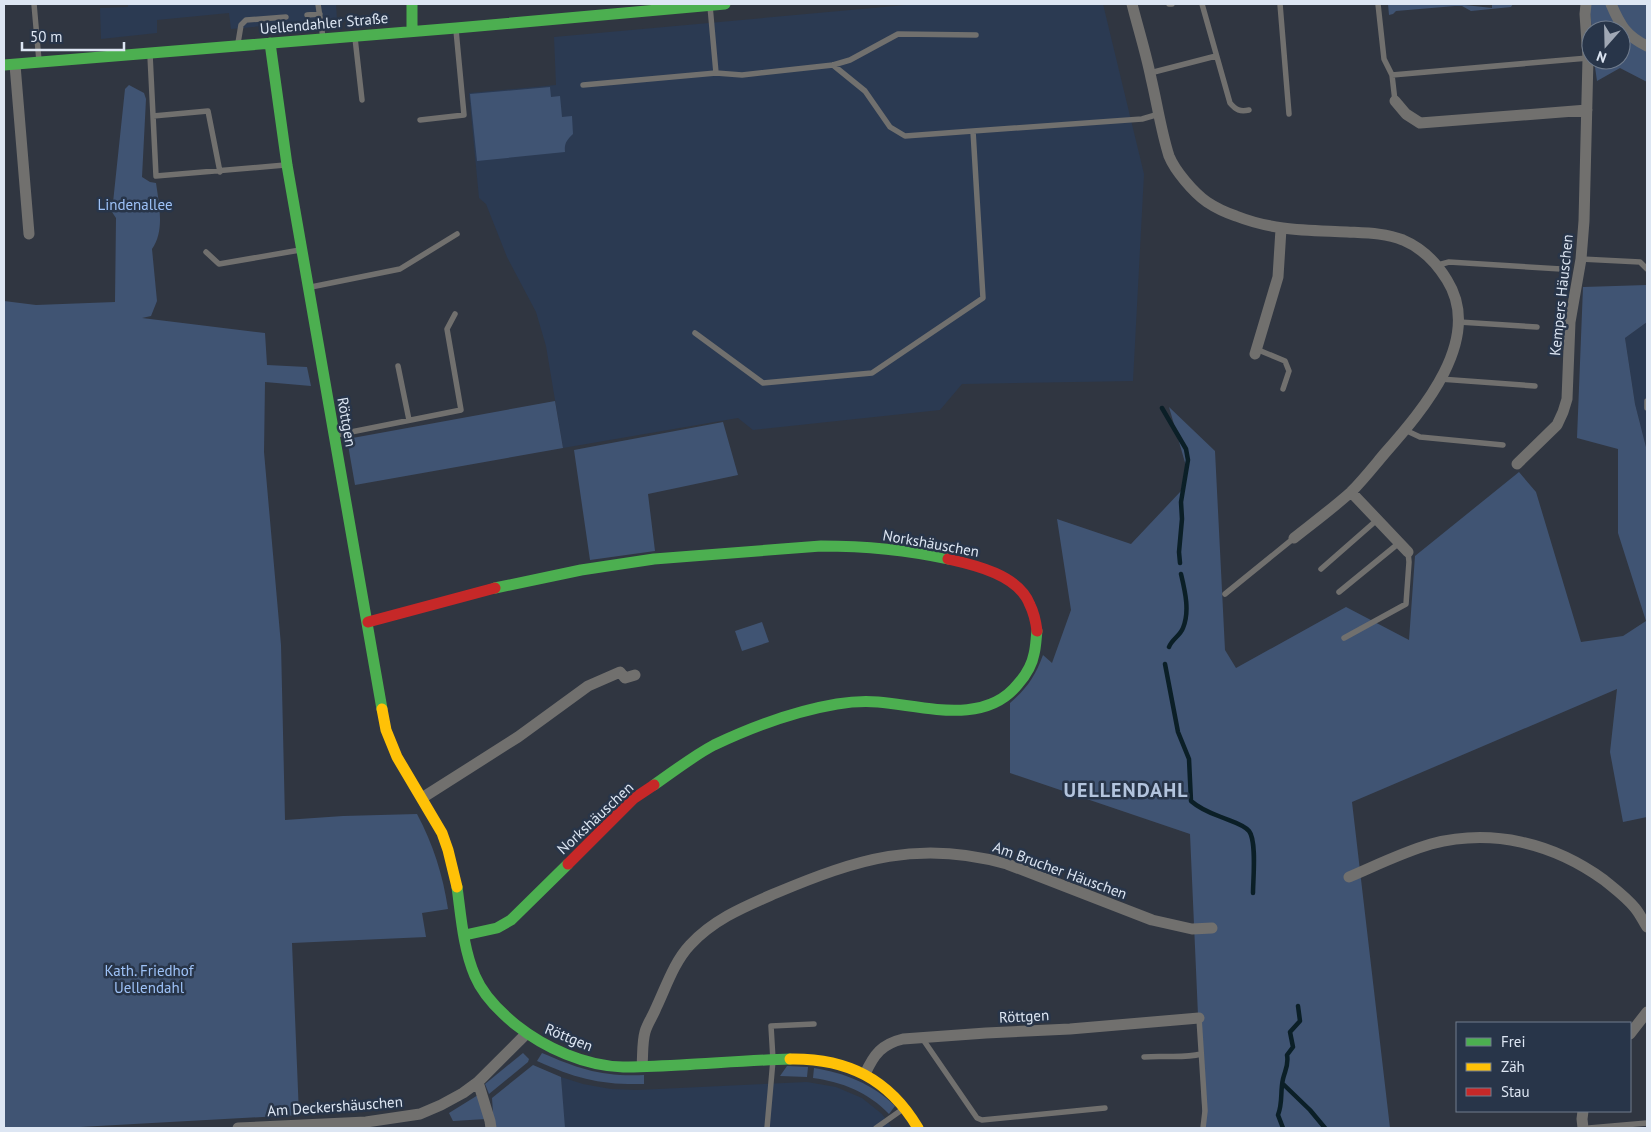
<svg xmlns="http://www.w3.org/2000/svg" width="1651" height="1132" viewBox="0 0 1651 1132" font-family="'PT Sans',sans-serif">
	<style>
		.built { fill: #2b3a52 }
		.green { fill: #405473 }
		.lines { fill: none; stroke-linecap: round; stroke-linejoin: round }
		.stream { stroke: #0b1f27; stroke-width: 4.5 }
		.lane { stroke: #71706e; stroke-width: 5.5 }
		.street { stroke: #71706e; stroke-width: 11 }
		.fast { stroke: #4caf50; stroke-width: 11 }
		.slow { stroke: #ffc107; stroke-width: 11 }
		.jam { stroke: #c62828; stroke-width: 11 }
		.labels { text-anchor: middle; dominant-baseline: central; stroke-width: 5; stroke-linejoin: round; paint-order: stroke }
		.street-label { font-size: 15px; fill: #dde6f3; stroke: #283549 }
		.park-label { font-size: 15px; fill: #9ec2f7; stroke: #283549 }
		.district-label { font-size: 20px; font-weight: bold; letter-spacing: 1px; fill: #b3c4dd; stroke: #283549 }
	</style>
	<rect width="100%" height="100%" fill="#303641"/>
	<path class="built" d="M 128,4 L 336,4 L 337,19 L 231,29 L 229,13 L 157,20 L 157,33 L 101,39 L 100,8 L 128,7 Z
		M 917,4 L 1103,4 L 1144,174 L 1133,381 L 962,384 L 940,410 L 753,430 L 738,418 L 563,448 L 546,346 L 536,312 L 507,257 L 486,204 L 479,198 L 469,93 L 556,85 L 554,37 Z
		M 1647,322 L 1647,451 L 1635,404 L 1625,338 Z
		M 561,1077 L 583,1084 L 611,1089 L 637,1090 L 807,1082 L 836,1087 L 862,1098 L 882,1114 L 892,1128 L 564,1128 Z"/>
	<path class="green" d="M 1388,4 L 1456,4 L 1492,8 L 1492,4 L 1513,4 L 1511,7 L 1471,11 L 1462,6 L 1455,6 L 1396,11 L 1393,14 L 1389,15 Z
		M 1589,4 L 1647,4 L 1647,82 L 1620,68 L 1597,81 L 1594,60 L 1621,60 L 1621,30 L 1592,30 Z
		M 129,85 L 144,93 L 146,99 L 142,177 L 150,182 L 156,183 C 159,204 165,231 152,249 L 157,301 L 151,316 L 142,318 L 265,333 L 267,365 L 307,367 L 311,386 L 265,382 L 264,452 L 281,645 L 285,820 L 343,816 L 417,814 C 433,844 443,875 448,909 L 422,913 L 426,937 L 292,943 L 299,1115 L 62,1128 L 4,1128 L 4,301 L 36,305 L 115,302 L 116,218 L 112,212 L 125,89 Z
		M 550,87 L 551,97 L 560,96 L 562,117 L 572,116 L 573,134 C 567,140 564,143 565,152 L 477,161 L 470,94 Z
		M 1647,285 L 1647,322 L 1625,338 L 1635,404 L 1647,451 L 1647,817 L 1623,822 L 1610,752 L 1617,689 L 1352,802 L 1390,1128 L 1203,1128 L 1190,834 L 1010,773 L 1010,703 C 1027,688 1035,677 1043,655 L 1052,663 L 1071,610 L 1057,519 L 1131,544 L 1181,491 L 1186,466 L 1169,407 L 1215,451 L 1225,650 L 1236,668 L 1346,607 L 1409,640 L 1415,556 L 1519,472 L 1536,492 L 1581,642 L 1623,636 L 1646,621 L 1618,533 L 1618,449 L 1577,438 L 1583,287 Z
		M 555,401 L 563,448 L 355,485 L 347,439 Z
		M 723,422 L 738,475 L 648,494 L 655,551 L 590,560 L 574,450 Z
		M 762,622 L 769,642 L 742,651 L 735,631 Z
		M 523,1053 L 529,1059 L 528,1062 L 489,1094 L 485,1084 Z
		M 542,1053 C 579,1069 603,1077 644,1075 L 644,1084 C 601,1085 577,1079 537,1061 Z
		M 533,1065 L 561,1077 L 565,1128 L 494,1128 L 492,1098 Z
		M 787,1066 L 808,1067 L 807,1077 L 780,1076 Z
		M 814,1068 C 845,1073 873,1084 895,1106 L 889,1114 C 868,1092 842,1082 813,1078 Z
		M 478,1095 L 486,1119 L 453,1121 L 449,1113 Z"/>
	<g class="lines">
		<path class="stream" d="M 1162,408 L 1186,449 L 1188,460 L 1181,502 L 1182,519 L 1179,552 L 1180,563
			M 1169,647 C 1172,639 1180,636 1183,628 C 1190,611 1185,591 1181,574
			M 1165,664 L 1178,732 L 1189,759 L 1191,801 C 1200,809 1210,813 1221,817 C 1230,821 1243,824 1249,831 C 1257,841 1253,880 1253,893
			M 1283,1084 L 1310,1110 L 1325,1128
			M 1283,1128 L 1278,1115 C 1283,1102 1280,1092 1283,1079 C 1285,1070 1289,1065 1287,1055 L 1293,1047 L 1290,1032 L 1300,1021 L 1298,1006"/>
		<path class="lane" d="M 34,4 L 39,61
			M 318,4 L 323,38
			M 1169,4 L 1172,4
			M 1202,4 L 1230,103 C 1236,110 1240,112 1249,110
			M 1280,4 L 1289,114
			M 1378,4 L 1384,59 L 1392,75 L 1395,101
			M 710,6 L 716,73
			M 307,15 L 320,14
			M 355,38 L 362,100
			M 238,43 L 241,25 L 246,20 L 286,17
			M 150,55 L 156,176 L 285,165
			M 1150,73 L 1216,56
			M 1392,75 L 1588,58
			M 583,85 L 716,73 L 742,75 L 833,65 L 850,60 L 898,34 L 976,35
			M 153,116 L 208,111 L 220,172
			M 420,120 L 464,115 L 456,30
			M 973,131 L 1142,119 L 1159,114
			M 206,252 L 219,264 L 300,250
			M 1581,259 L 1640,262 L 1647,269
			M 1438,265 L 1449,262 L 1561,269
			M 311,287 L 400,269 L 457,234
			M 1459,322 L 1537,327
			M 695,333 L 763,383 L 872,373 L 983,298 L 973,131 L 905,136 L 890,127 L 865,91 L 833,65
			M 1256,349 L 1285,361 L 1289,371 L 1283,389
			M 398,366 L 409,420
			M 1440,379 L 1535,386
			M 1647,401 L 1647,408
			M 1405,430 L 1420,437 L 1503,445
			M 336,435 L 461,410 L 447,329 L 455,314
			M 1321,569 L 1378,519
			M 1339,592 L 1399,543
			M 1225,594 L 1294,538
			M 1344,638 L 1406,604 L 1409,562 L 1408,552
			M 1199,1018 L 1205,1111 L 1203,1128
			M 922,1038 L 977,1118 L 982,1120 L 1105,1108
			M 1144,1057 C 1164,1055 1182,1059 1201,1054
			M 767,1128 L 773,1060 L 771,1026 L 814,1024
			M 876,1128 L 903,1109
			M 1589,1128 L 1647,1123"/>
		<path class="street" d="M 1132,4 C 1138,28 1146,53 1151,78 C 1157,103 1161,131 1169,156 C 1175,171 1194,193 1207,202 C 1216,208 1227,213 1236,216 C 1274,231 1307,230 1347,232 C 1366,233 1385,233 1403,240 C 1422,248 1436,262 1447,280 C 1484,339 1423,410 1385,453 C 1374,466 1363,480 1351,492 C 1333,508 1313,523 1294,538
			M 1611,4 C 1620,25 1626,36 1647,46
			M 15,65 L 29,234
			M 1395,101 L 1406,114 L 1420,123 L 1587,110
			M 1255,354 L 1278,277 L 1281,229
			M 1517,464 L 1557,425 L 1563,412 L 1567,399 L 1570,322 L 1581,259 L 1584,221 L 1588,58 L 1585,14 L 1586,4
			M 1351,492 L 1408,552
			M 422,798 L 518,737 L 588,686 L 620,672 L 625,678 L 635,675
			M 1349,877 C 1375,866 1403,852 1431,844 C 1492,828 1553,843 1604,880 C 1615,889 1626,897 1635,908 C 1640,914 1643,921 1647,927
			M 1630,1034 L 1647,1012
			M 642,1066 C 643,1055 642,1043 645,1032 C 647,1024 653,1016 656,1008 C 666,987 674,962 690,945 C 714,919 744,907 776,893 C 857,859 919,839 1007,864 L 1152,920 L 1192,929 L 1212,928
			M 865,1074 C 874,1054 882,1044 903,1039 L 986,1033 L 1070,1029 L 1199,1018
			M 478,1082 L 490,1121 L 491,1128
			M 1583,1111 L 1582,1119 L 1583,1128
			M 238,1128 L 366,1122 L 420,1114 L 441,1105 L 463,1093 L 478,1082 L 526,1034"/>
		<path class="fast" d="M 412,4 L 412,31
			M 270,43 L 287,165 L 382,709
			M 4,65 L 456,28 L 725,4
			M 495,588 L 581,570 L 654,559 L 821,546 C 863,546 907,550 948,559
			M 654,785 C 673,772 693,756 714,745 C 752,727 795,711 837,704 C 849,702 866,701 878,702 C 924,706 985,726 1018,684 C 1026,675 1032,665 1034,654 C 1036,646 1036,638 1037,631
			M 457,887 C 461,916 463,948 475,976 C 483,995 500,1012 516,1025 C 545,1048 585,1066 623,1067 C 642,1067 661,1066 680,1065 C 717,1063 753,1060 790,1059
			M 465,935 L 497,928 L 511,920 L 568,864"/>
		<path class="slow" d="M 382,709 L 386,730 L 397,757 L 442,833 L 448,850 L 457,887
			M 790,1059 C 847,1058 889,1079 918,1128"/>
		<path class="jam" d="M 948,559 C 975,565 1019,575 1030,605 C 1034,613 1036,623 1037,631
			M 368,622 L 495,588
			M 568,864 L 633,799 L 654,785"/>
	</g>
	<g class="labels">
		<g class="street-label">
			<text transform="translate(324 23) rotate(-5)">Uellendahler Straße</text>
			<text transform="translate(1561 295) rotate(-84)">Kempers Häuschen</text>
			<text transform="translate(347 422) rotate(80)">Röttgen</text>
			<text transform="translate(931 543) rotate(10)">Norkshäuschen</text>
			<text transform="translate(595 818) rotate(-43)">Norkshäuschen</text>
			<text transform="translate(1060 870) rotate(20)">Am Brucher Häuschen</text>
			<text transform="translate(1024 1016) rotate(-3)">Röttgen</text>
			<text transform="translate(569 1037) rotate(22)">Röttgen</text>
			<text transform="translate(335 1106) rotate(-4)">Am Deckershäuschen</text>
		</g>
		<g class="park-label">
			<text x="135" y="204">Lindenallee</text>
			<text x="149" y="970">Kath. Friedhof<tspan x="149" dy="17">Uellendahl</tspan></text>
		</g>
		<g class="district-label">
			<text x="1126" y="790">UELLENDAHL</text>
		</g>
	</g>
	<rect width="1651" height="1132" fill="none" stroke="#dde6f3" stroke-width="10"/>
	<rect x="1456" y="1022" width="175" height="90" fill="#283549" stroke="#707c8d"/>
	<rect x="1466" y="1038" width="25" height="8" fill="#4caf50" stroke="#707c8d"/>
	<text x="1501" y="1047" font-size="15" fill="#dde6f3">Frei</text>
	<rect x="1466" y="1063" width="25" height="8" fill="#ffc107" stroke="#707c8d"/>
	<text x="1501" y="1072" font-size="15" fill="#dde6f3">Zäh</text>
	<rect x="1466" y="1088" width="25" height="8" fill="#c62828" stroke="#707c8d"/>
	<text x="1501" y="1097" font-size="15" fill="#dde6f3">Stau</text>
	<g transform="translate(1606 45) rotate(200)"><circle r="24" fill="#283549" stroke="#707c8d"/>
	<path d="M0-4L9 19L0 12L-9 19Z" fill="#a0a8b5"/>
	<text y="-8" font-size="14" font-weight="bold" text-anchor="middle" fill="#dde6f3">N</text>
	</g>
	<path d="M22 42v8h102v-8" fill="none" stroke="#dde6f3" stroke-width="2.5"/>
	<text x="30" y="42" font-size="15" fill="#dde6f3" stroke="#283549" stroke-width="4" paint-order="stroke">50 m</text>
</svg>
